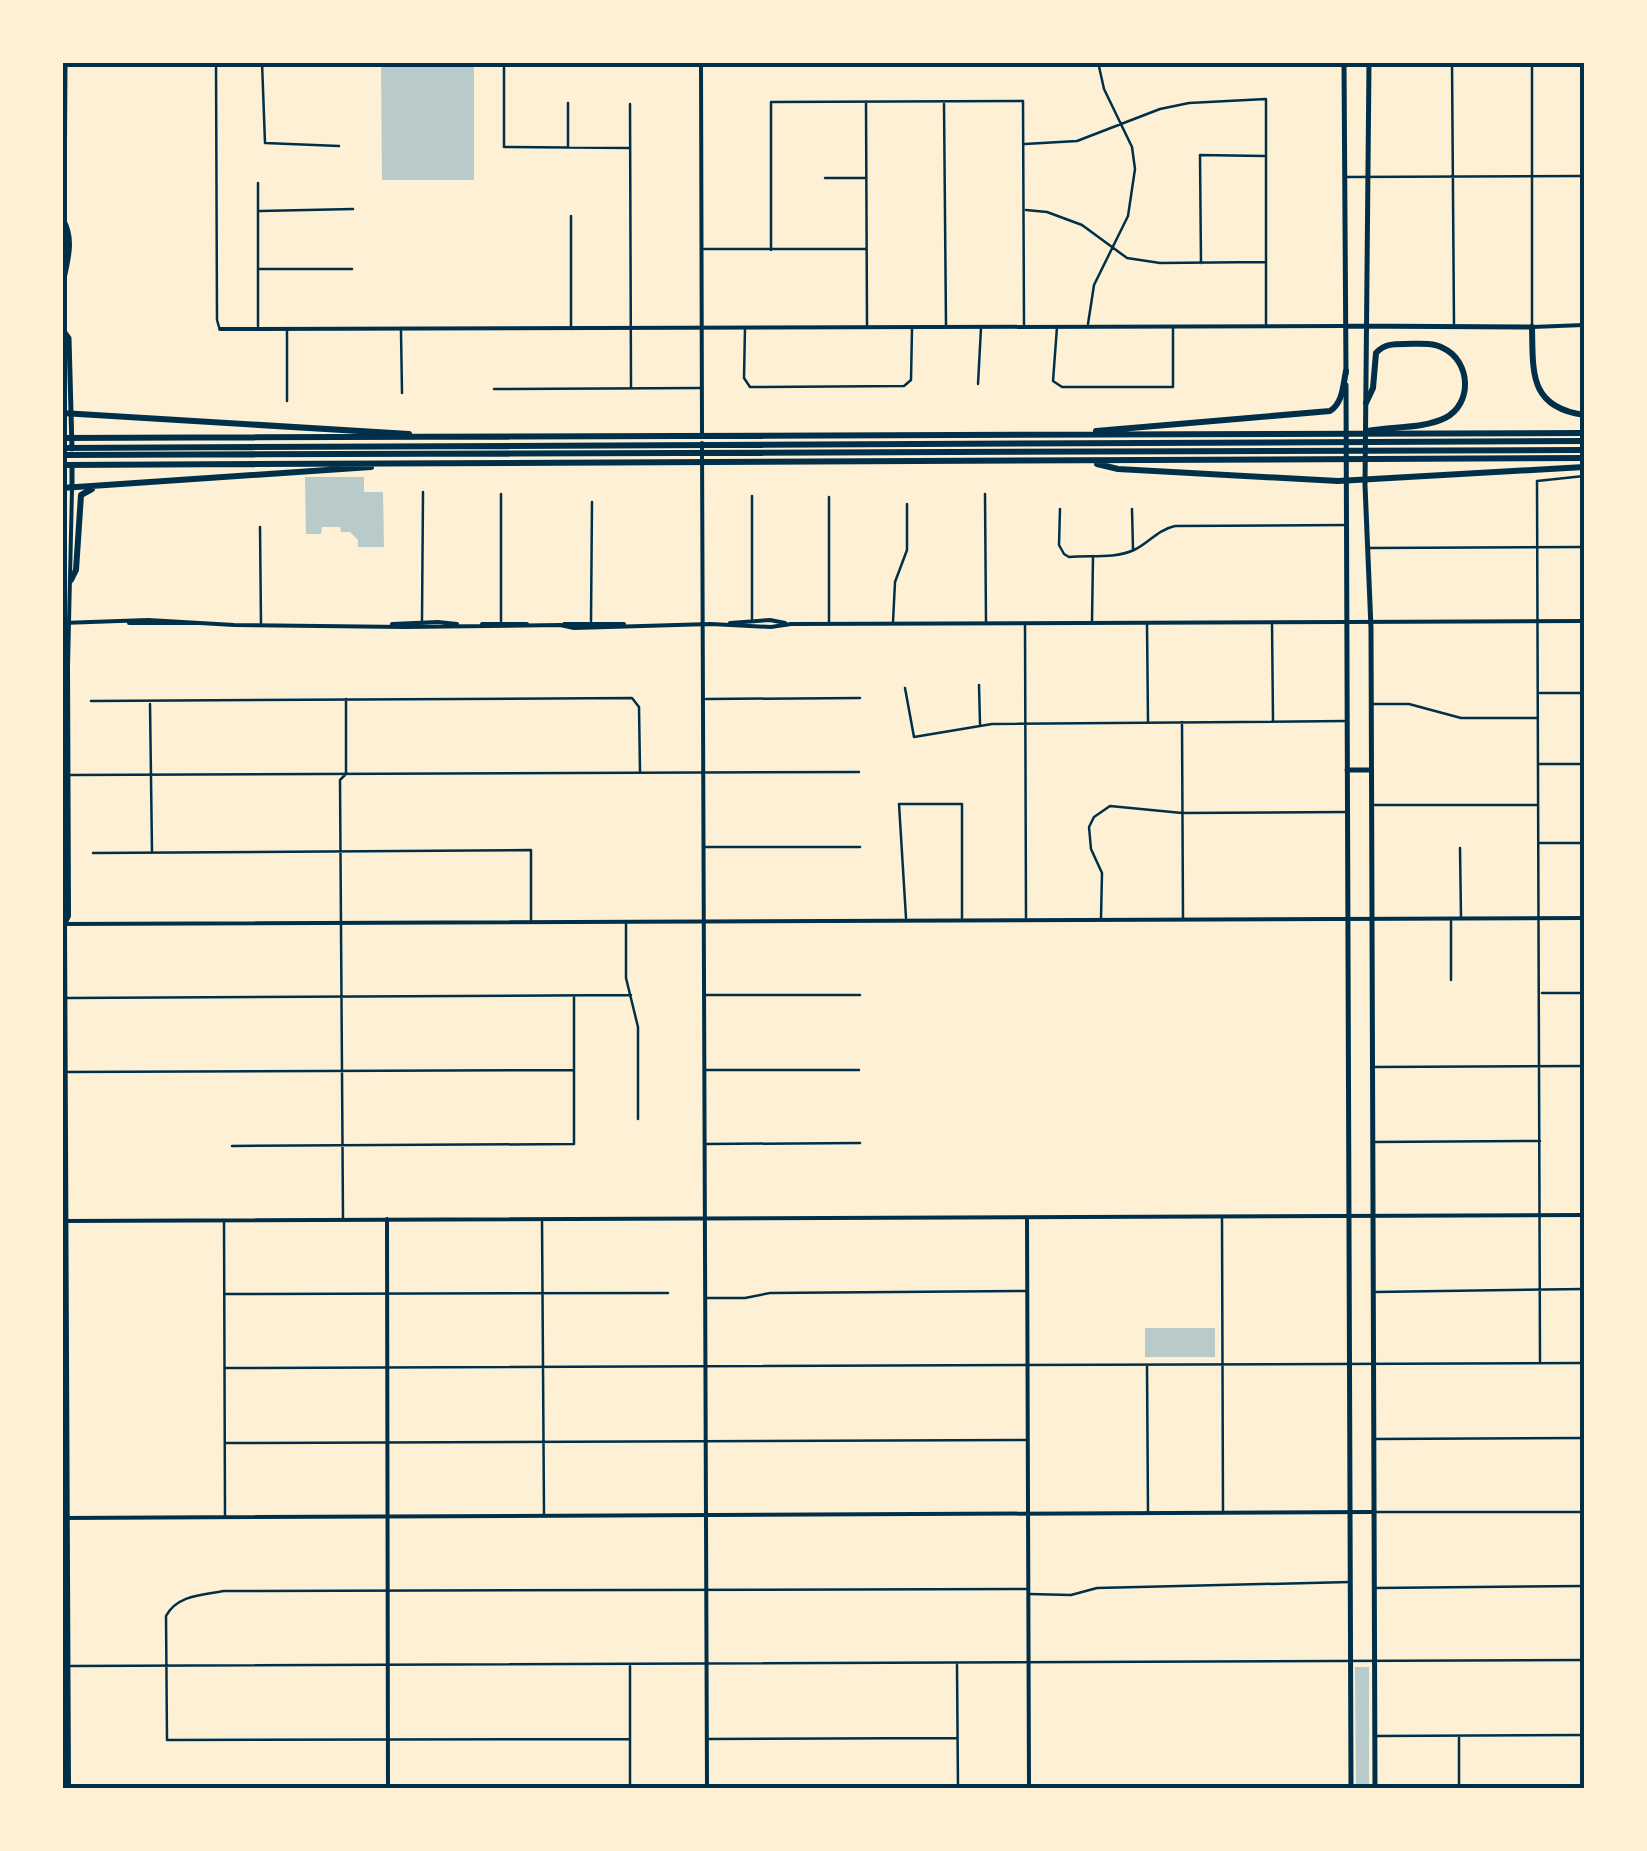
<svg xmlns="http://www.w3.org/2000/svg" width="1647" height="1851" viewBox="0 0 1647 1851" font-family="'Roboto Condensed',sans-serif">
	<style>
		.green { fill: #b9caca }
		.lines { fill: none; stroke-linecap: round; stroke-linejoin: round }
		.minor { stroke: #003049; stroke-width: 2.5 }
		.tertiary { stroke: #003049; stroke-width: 4 }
		.secondary { stroke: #003049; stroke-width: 4 }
		.primary { stroke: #003049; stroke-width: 5 }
		.motorway { stroke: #003049; stroke-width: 6 }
		.neatline { fill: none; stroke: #003049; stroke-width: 4 }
	</style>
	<rect width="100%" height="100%" fill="#fdf0d5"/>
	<path class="green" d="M 381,63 L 474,63 L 474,180 L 382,180 Z
		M 305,477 L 364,477 L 364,492 L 383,492 L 384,547 L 358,547 L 358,540 L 350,532 L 341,532 L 340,527 L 322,527 L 321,534 L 306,534 Z
		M 1145,1328 L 1215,1328 L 1215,1357 L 1145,1357 Z
		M 1355,1667 L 1369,1667 L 1369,1788 L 1356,1788 Z"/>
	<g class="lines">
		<path class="minor" d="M 216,62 L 217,320 L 219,327
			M 262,62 L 265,143 L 339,146
			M 504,62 L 504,147 L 630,148
			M 1452,62 L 1454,326
			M 1532,62 L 1532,326
			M 568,103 L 568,147
			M 866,103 L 867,325
			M 630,104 L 631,387
			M 944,104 L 946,326
			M 1025,144 L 1077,141 L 1160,109 L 1189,103 L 1266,99 L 1266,324
			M 1346,177 L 1584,176
			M 825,178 L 865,178
			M 1026,210 L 1047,212 L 1082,225 L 1127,258 L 1160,263 L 1265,262
			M 260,211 L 353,209
			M 571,216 L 571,329
			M 703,249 L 865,249
			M 771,250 L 771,102 L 1023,101 L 1024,325
			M 1201,263 L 1200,155 L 1264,156
			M 259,269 L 352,269
			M 1088,324 L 1094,285 L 1128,216 L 1135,169 L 1132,147 L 1104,89 L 1098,62
			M 258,326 L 258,183
			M 745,327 L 744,378 L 750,387 L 904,386 L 911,380 L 912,329
			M 1057,327 L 1053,381 L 1062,387 L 1173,387 L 1173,327
			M 287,331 L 287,401
			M 401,331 L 402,393
			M 978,384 L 981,328
			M 494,389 L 700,388
			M 985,494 L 986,622
			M 829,497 L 829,622
			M 1060,509 L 1059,545 L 1064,554 L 1069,557 C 1090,555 1114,559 1134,550 C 1149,543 1157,530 1175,526 L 1346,525
			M 1132,509 L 1133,549
			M 260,527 L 261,624
			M 1369,548 L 1584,547
			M 752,619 L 752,496
			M 422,621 L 423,492
			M 501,621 L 501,494
			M 591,621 L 592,502
			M 893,622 L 895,582 L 907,550 L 907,504
			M 1092,622 L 1093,556
			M 1025,623 L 1026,919
			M 1272,623 L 1273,720
			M 1147,624 L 1148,721
			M 979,685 L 980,724
			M 905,688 L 914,737 L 992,724 L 1346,721
			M 1540,693 L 1584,693
			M 706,699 L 860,698
			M 91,701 L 632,698 L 639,707 L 640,771
			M 150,704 L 152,851
			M 1372,704 L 1409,704 L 1461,718 L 1538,718
			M 1182,722 L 1183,919
			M 1540,764 L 1584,764
			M 70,775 L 859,772
			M 1372,805 L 1538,805
			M 1540,843 L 1584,843
			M 704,847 L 860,847
			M 1460,848 L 1461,917
			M 93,853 L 531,850 L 531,920
			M 906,918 L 899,804 L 962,804 L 962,918
			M 1101,918 L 1102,873 L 1091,849 L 1089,827 L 1094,817 L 1110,806 L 1182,813 L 1346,812
			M 1451,921 L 1451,980
			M 626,922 L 626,978 L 638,1027 L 638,1119
			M 1542,993 L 1584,993
			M 706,995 L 860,995
			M 67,998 L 631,995
			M 1373,1067 L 1584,1066
			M 705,1070 L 859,1070
			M 62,1072 L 573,1070
			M 1373,1142 L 1540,1141
			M 706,1144 L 860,1143
			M 232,1146 L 574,1144 L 574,997
			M 1222,1217 L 1223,1512
			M 343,1218 L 340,780 L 346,774 L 346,699
			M 542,1219 L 544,1515
			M 224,1220 L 225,1516
			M 1375,1292 L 1584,1289
			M 225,1294 L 668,1293
			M 706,1298 L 745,1298 L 770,1293 L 1026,1291
			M 1540,1361 L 1537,481 L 1584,476
			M 1147,1366 L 1148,1512
			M 225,1368 L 1584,1363
			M 1375,1439 L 1584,1438
			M 225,1443 L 1026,1440
			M 1376,1512 L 1584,1512
			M 1376,1588 L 1584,1586
			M 1029,1594 L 1071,1595 L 1097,1588 L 1350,1582
			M 957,1665 L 958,1788
			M 71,1666 L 1584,1660
			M 1376,1736 L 1584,1735
			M 1459,1736 L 1459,1788
			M 630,1739 L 167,1740 L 166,1616 C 177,1595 202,1595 224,1591 L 1027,1589
			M 709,1739 L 957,1738
			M 630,1788 L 630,1665"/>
		<path class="tertiary" d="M 1532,327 L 1584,325
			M 220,329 L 1345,326
			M 62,623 L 148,620 L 234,625 L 405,627 L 560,625 L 574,628 L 711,624 L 771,627 L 791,624 L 1346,622
			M 129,623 L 197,623
			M 730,623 L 770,620 L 785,623
			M 392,624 L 438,622 L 457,624
			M 482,624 L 527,624
			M 564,624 L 624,624
			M 62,924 L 1584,918
			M 1027,1218 L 1029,1788
			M 387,1219 L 388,1788
			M 62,1518 L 1373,1512"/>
		<path class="secondary" d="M 701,62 L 702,434
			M 702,443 L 707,1788
			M 1346,622 L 1584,621
			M 62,1221 L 1584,1215
			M 69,1788 L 65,924 L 69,916 L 68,666 L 72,489"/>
		<path class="primary" d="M 1344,62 L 1346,374
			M 1369,62 L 1365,485 L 1371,628 L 1375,1788
			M 1346,326 L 1532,327
			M 62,330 C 63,314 61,294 64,279 C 68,259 74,240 64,221 L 65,62
			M 63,330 L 69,338 L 72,449
			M 1346,385 L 1351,1788
			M 72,488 L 72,465
			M 1347,770 L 1371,770"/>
		<path class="motorway" d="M 1532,327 C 1533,373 1529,407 1584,415
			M 1366,403 L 1373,388 L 1376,353 C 1384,344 1393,344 1405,344 C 1417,344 1432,342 1443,348 C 1471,361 1473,404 1445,418 C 1423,429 1391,426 1367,431
			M 62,413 L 409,434
			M 1096,431 L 1330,411 C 1343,403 1343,385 1346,371
			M 62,438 L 1584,433
			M 62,448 L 1584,441
			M 62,455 L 1584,450
			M 1097,464 L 1118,469 L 1338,481 L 1584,467
			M 62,465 L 1584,458
			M 62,488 L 371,467
			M 71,580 L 76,570 L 81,495 L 92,489"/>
	</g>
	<rect width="1647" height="1851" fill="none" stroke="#fdf0d5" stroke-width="130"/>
	<rect x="65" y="65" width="1517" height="1721" class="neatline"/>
</svg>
